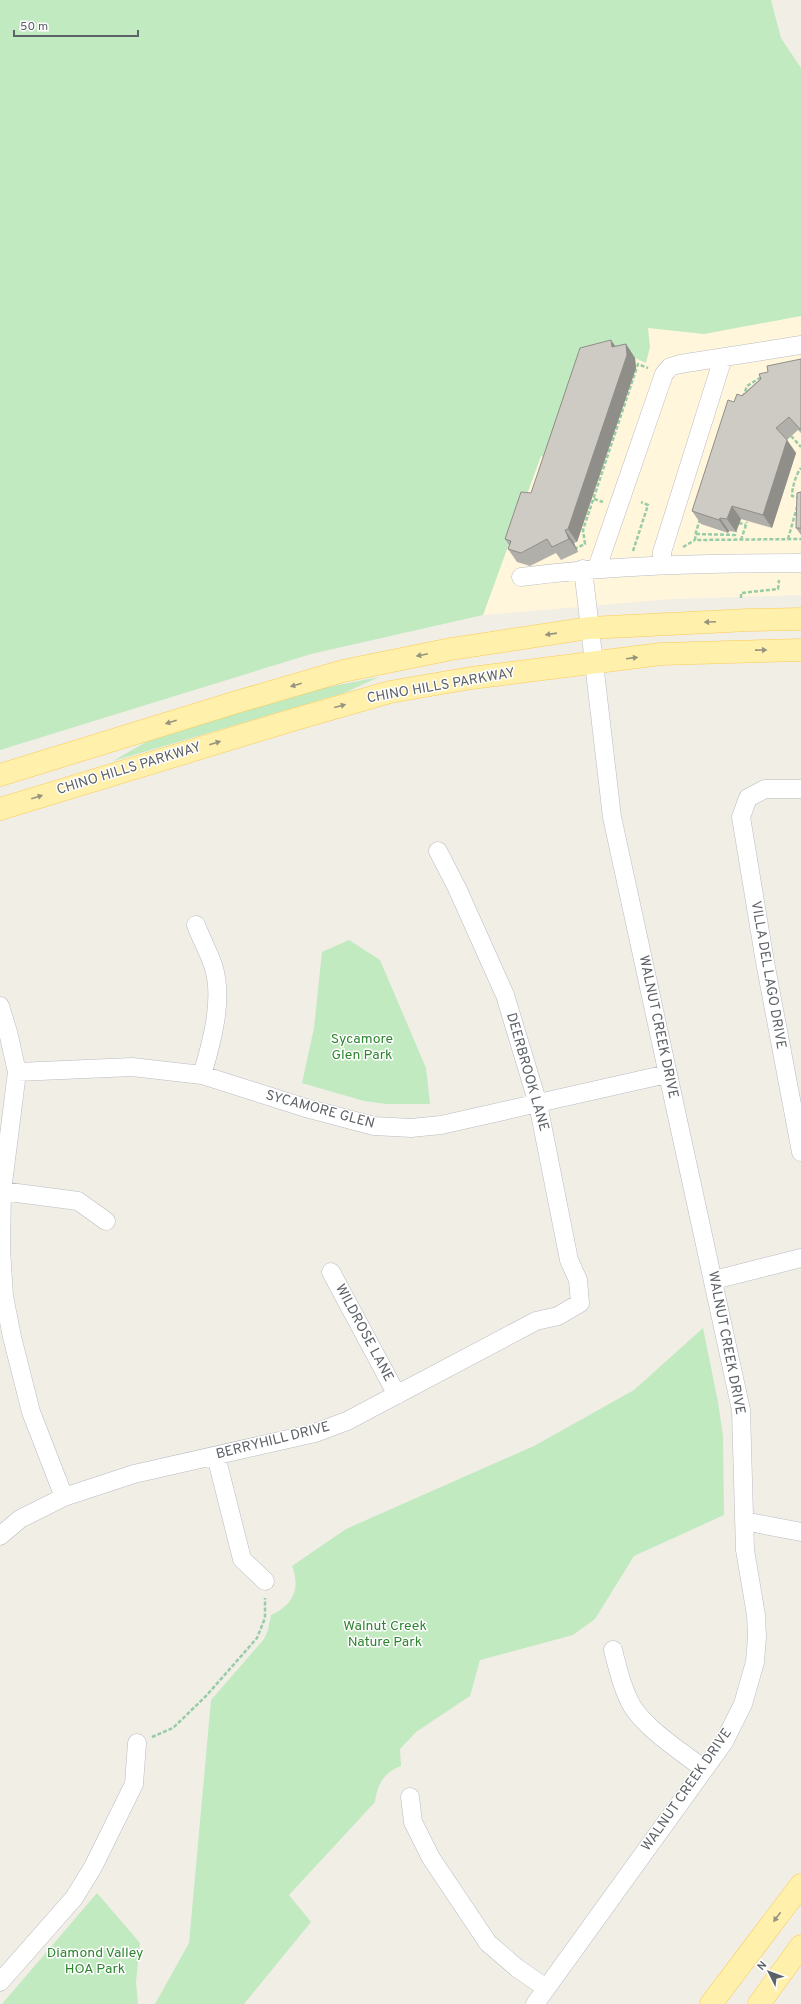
<svg xmlns="http://www.w3.org/2000/svg" width="801" height="2004" viewBox="0 0 801 2004" font-family="Overpass,sans-serif">
	<style>
		.commercial { fill: #fff6dc }
		.green { fill: #c1eac0 }
		.lines { fill: none; stroke-linecap: round; stroke-linejoin: round }
		.minor-casing { stroke: #b8bbc0; stroke-width: 19 }
		.major-casing { stroke: #fcca53; stroke-width: 23 }
		.path { stroke: #98cca7; stroke-width: 2.5; stroke-dasharray: 4 2; stroke-linecap: butt }
		.minor { stroke: #fff; stroke-width: 18 }
		.major { stroke: #fff0ac; stroke-width: 22 }
		.wall { fill: #b1afa9 }
		.shaded-wall { fill: #908e89 }
		.building { fill: #cecbc4; stroke: #908e89 }
		.oneway { fill: #96947f }
		.labels { text-anchor: middle; dominant-baseline: central; stroke-width: 3; stroke-linejoin: round; paint-order: stroke }
		.street-label { font-size: 14px; fill: #5d6267; stroke: #fff }
		.park-label { font-size: 14px; fill: #2e8530; stroke: #fff }
	</style>
	<rect width="100%" height="100%" fill="#f1eee6"/>
	<path class="commercial" d="M 801,316 L 801,595 L 672,599 L 483,615 L 543,450 L 561,317 L 704,334 Z"/>
	<path class="green" d="M 0,0 L 771,0 L 781,38 L 801,68 L 801,316 L 704,334 L 648,328 L 650,347 L 646,363 L 635,358 L 621,360 L 555,462 L 541,456 L 483,615 L 311,654 L 0,750 Z
		M 379,677 L 344,693 L 113,761 L 146,742 L 308,691 Z
		M 349,940 L 380,960 L 426,1068 L 430,1104 L 386,1104 L 364,1101 L 302,1083 L 314,1028 L 322,952 Z
		M 703,1328 L 718,1402 L 723,1436 L 724,1515 L 634,1556 L 595,1619 L 573,1635 L 480,1660 L 470,1696 L 416,1732 L 400,1749 L 401,1766 C 384,1772 377,1785 375,1802 L 289,1895 L 311,1922 L 244,2004 L 155,2004 L 189,1943 L 211,1700 L 264,1639 L 268,1630 L 271,1615 C 293,1605 301,1589 292,1566 L 346,1529 L 534,1446 L 634,1390 Z
		M 97,1893 L 140,1943 L 136,1982 L 138,2004 L 2,2004 Z"/>
	<g class="lines">
		<g class="minor-casing">
			<path id="minor" d="M 662,565 L 662,552 L 723,358
				M 597,568 L 664,374 L 670,367 L 680,364 L 801,345
				M 521,577 C 614,565 707,563 801,563
				M 801,789 L 765,789 L 748,798 L 741,817 L 765,962 L 801,1152
				M 196,925 C 201,938 208,951 213,965 C 224,998 212,1042 202,1075
				M 0,1006 L 8,1032 L 17,1072 L 2,1191 L 1,1249 L 4,1296 L 12,1337 L 31,1412 L 64,1497
				M 17,1072 L 132,1067 L 202,1075 L 306,1108 L 374,1126 L 411,1128 L 441,1125 L 667,1074
				M 2,1191 L 78,1201 L 106,1221
				M 331,1272 L 397,1395
				M 714,1280 L 801,1258
				M 216,1456 L 242,1559 L 265,1581
				M 744,1521 L 801,1532
				M 0,1536 L 20,1519 L 64,1497 L 134,1474 L 315,1433 L 347,1421 L 536,1321 L 558,1316 L 580,1303 L 578,1280 L 569,1260 L 538,1104 L 505,995 L 457,888 L 438,851
				M 613,1650 C 618,1669 622,1688 632,1706 C 647,1730 682,1752 704,1769
				M 410,1797 L 413,1822 L 431,1858 L 488,1943 L 517,1968 L 546,1988
				M 0,1982 L 74,1898 L 93,1867 L 134,1784 L 137,1743
				M 535,2004 L 724,1742 L 743,1704 L 755,1662 L 757,1637 L 756,1615 L 745,1550 L 741,1410 L 612,817 L 583,569"/>
		</g>
		<g class="major-casing">
			<path id="major" d="M 0,775 L 240,701 L 343,671 L 451,649 L 589,628 L 749,620 L 801,619
				M 0,809 L 289,721 L 390,692 L 471,678 L 661,654 L 801,650
				M 711,2004 L 801,1885
				M 759,2004 L 801,1946"/>
		</g>
		<path class="path" d="M 743,397 L 747,386 L 763,376
			M 791,436 L 801,447
			M 800,498 L 792,496 C 792,488 796,474 801,468
			M 594,499 L 603,502
			M 700,519 L 696,532 L 695,540 L 801,539
			M 739,524 L 740,523 L 746,525
			M 696,534 L 735,535 L 736,531
			M 788,539 L 797,507
			M 741,540 L 747,522
			M 683,547 L 695,540
			M 574,549 L 585,544 L 583,530 L 638,364 L 648,368
			M 633,551 L 648,505 L 641,502
			M 741,598 L 741,593 L 778,589 L 779,580
			M 152,1737 L 173,1728 L 206,1696 L 257,1638 L 265,1618 L 265,1598"/>
		<use href="#minor" class="minor"/>
		<use href="#major" class="major"/>
	</g>
	<path class="wall" d="M 611,340 L 615,346 L 626,344 L 635,358 L 636,368 L 577,542 L 574,543 L 578,552 L 561,560 L 556,553 L 530,566 L 517,562 L 508,549 L 509,545 L 505,539 L 531,493 Z
		M 801,359 L 801,433 L 798,430 L 787,440 L 796,453 L 772,528 L 741,519 L 736,532 L 729,531 L 728,533 L 701,524 L 692,511 L 734,402 L 768,372 Z
		M 801,492 L 801,535 L 796,528 Z"/>
	<path class="shaded-wall" d="M 611,340 L 620,353 L 612,347 Z
		M 626,344 L 635,358 L 636,368 L 577,542 L 568,529 Z
		M 787,440 L 796,453 L 772,528 L 763,515 Z
		M 732,506 L 741,519 L 736,532 L 727,519 Z
		M 720,518 L 729,531 L 728,533 L 719,520 Z
		M 565,530 L 574,543 L 578,552 L 569,539 Z"/>
	<path class="building" d="M 611,340 L 612,347 L 626,344 L 627,355 L 568,529 L 565,530 L 569,539 L 552,547 L 547,539 L 521,553 L 508,549 L 511,541 L 505,539 L 521,492 L 531,493 L 580,348 Z
		M 801,359 L 801,429 L 800,429 L 789,417 L 776,428 L 787,440 L 763,515 L 732,506 L 727,519 L 720,518 L 719,520 L 692,511 L 728,400 L 734,402 L 737,394 L 742,396 L 761,379 L 759,374 L 768,372 L 767,366 Z
		M 801,492 L 801,528 L 796,528 L 797,493 Z"/>
	<defs><path id="oneway-solid" d="M-6-.8H1V-3.2L6.5 0L1 3.2V.8H-6Z"/></defs>
	<g class="oneway">
		<use href="#oneway-solid" transform="translate(710 622) rotate(177)"/>
		<use href="#oneway-solid" transform="translate(551 634) rotate(172)"/>
		<use href="#oneway-solid" transform="translate(761 650) rotate(-1)"/>
		<use href="#oneway-solid" transform="translate(422 655) rotate(168)"/>
		<use href="#oneway-solid" transform="translate(632 658) rotate(-7)"/>
		<use href="#oneway-solid" transform="translate(296 685) rotate(164)"/>
		<use href="#oneway-solid" transform="translate(340 706) rotate(-15)"/>
		<use href="#oneway-solid" transform="translate(171 722) rotate(163)"/>
		<use href="#oneway-solid" transform="translate(215 743) rotate(-17)"/>
		<use href="#oneway-solid" transform="translate(37 797) rotate(-17)"/>
		<use href="#oneway-solid" transform="translate(777 1917) rotate(127)"/>
	</g>
	<g class="labels">
		<g class="street-label">
			<text transform="translate(441 686) rotate(-10)">CHINO HILLS PARKWAY</text>
			<text transform="translate(129 769) rotate(-17)">CHINO HILLS PARKWAY</text>
			<text transform="translate(768 975) rotate(80)">VILLA DEL LAGO DRIVE</text>
			<text transform="translate(658 1027) rotate(78)">WALNUT CREEK DRIVE</text>
			<text transform="translate(527 1072) rotate(74)">DEERBROOK LANE</text>
			<text transform="translate(320 1110) rotate(15)">SYCAMORE GLEN</text>
			<text transform="translate(364 1333) rotate(62)">WILDROSE LANE</text>
			<text transform="translate(726 1343) rotate(79)">WALNUT CREEK DRIVE</text>
			<text transform="translate(273 1441) rotate(-14)">BERRYHILL DRIVE</text>
			<text transform="translate(687 1790) rotate(-55)">WALNUT CREEK DRIVE</text>
		</g>
		<g class="park-label">
			<text x="362" y="1039">Sycamore<tspan x="362" dy="16">Glen Park</tspan></text>
			<text x="385" y="1626">Walnut Creek<tspan x="385" dy="16">Nature Park</tspan></text>
			<text x="95" y="1953">Diamond Valley<tspan x="95" dy="16">HOA Park</tspan></text>
		</g>
	</g>
	<g transform="translate(769 1972) rotate(312)" stroke="#ffffff" stroke-width="3" paint-order="stroke">
	<path d="M0-3L7 15L0 10L-7 15Z" fill="#5d6267"/>
	<text y="-6" font-size="11" font-weight="bold" text-anchor="middle" fill="#5d6267">N</text>
	</g>
	<path d="M14 30v6h124v-6" fill="none" stroke="#5d6267" stroke-width="2"/>
	<text x="20" y="30" font-size="12" fill="#5d6267" stroke="#ffffff" stroke-width="3" paint-order="stroke">50 m</text>
</svg>
